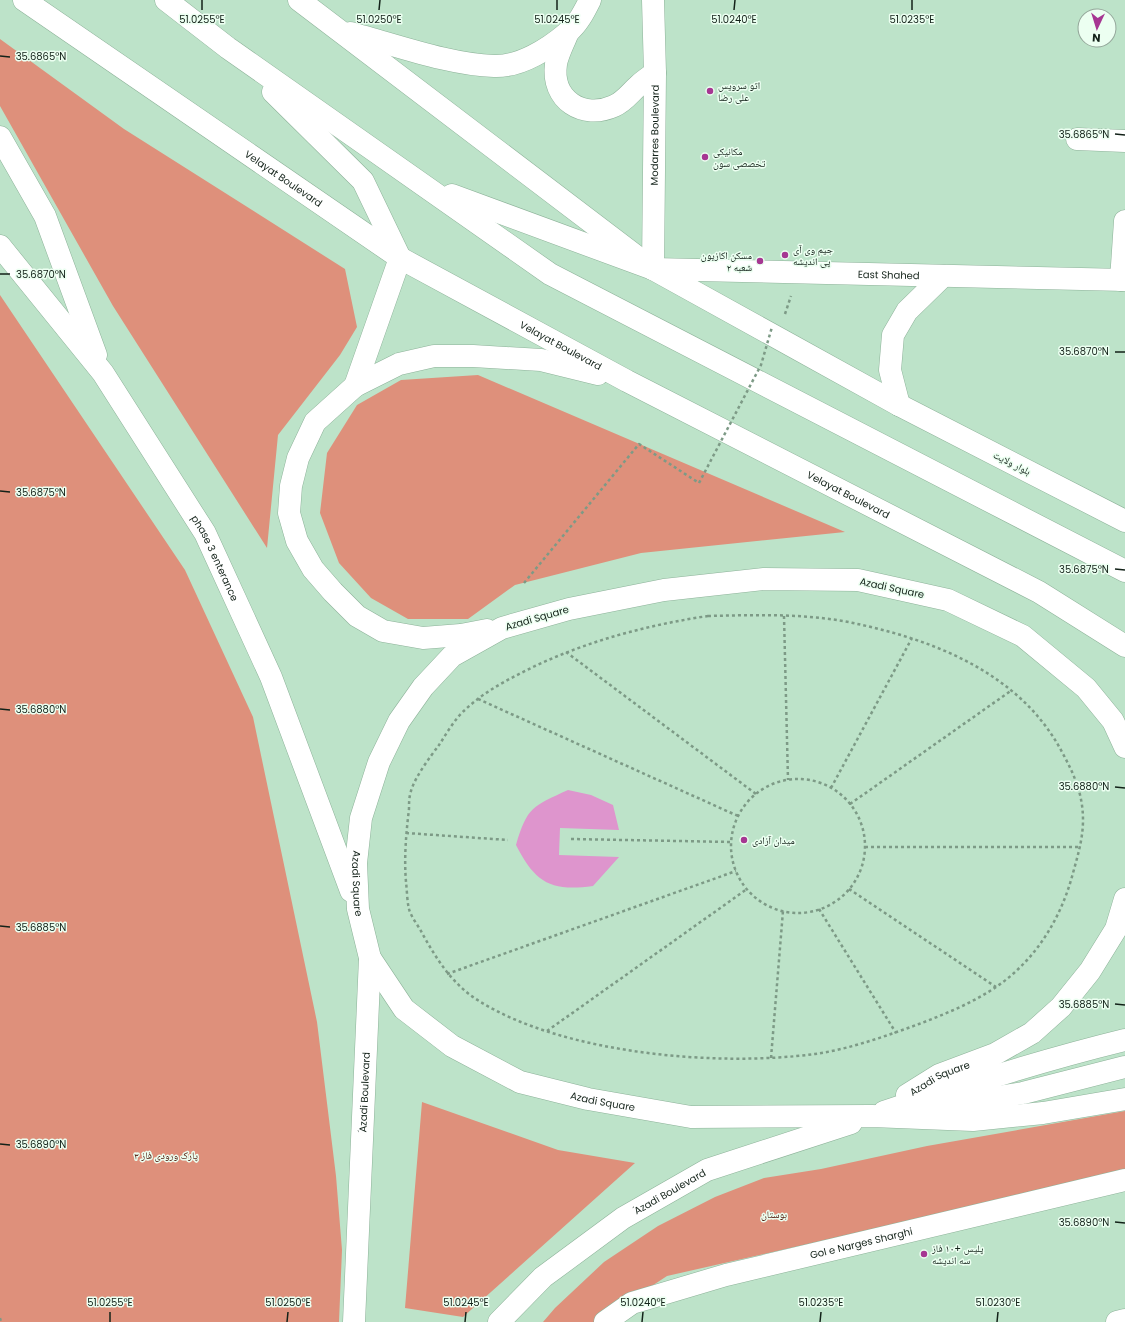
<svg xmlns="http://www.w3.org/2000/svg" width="1125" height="1322" viewBox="0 0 1125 1322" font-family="Poppins,'Noto Naskh Arabic',sans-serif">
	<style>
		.green { fill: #de907b }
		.water { fill: #de95cd }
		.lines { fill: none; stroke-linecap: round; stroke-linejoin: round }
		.minor-casing { stroke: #8db299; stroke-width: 23 }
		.major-casing { stroke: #8db299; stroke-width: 23 }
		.path { stroke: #7d9a86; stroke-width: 2.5; stroke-dasharray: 3 3; stroke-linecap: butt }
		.minor { stroke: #fff; stroke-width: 22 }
		.major { stroke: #fff; stroke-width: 22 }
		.path-bridge { stroke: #7d9a86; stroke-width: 2.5; stroke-dasharray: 3 3; stroke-linecap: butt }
		.ticks { fill: none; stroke: #132219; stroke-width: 1.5 }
		.poi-dot { fill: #a63692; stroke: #ecfff1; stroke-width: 1.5 }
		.labels { text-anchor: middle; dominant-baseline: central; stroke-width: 3; stroke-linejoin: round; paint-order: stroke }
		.poi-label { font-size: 10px; fill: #132219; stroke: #ecfff1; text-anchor: start }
		.street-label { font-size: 10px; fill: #132219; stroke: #ecfff1 }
		.park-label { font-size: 10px; fill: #4c1507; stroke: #ecfff1 }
		.ticks-label { font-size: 10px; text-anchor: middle; fill: #132219; stroke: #ecfff1; stroke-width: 3; stroke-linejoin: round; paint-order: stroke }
	</style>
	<rect width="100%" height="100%" fill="#bde3c9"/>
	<path class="green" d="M 0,39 L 124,129 L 345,269 L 357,327 L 340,355 L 278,435 L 267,548 L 113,306 L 0,106 Z
		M 0,295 L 185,570 L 253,717 L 317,1022 L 336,1176 L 342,1250 L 339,1322 L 0,1322 Z
		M 478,375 L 845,532 L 641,553 L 515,585 L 468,619 L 408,619 L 371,598 L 339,563 L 320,513 L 327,453 L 357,405 L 401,380 Z
		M 422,1102 L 558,1150 L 635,1163 L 463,1317 L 405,1308 Z
		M 1125,1111 L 1125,1172 L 667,1276 L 635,1297 L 607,1322 L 543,1322 L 555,1308 L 604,1262 L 658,1226 L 715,1197 L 764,1178 L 821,1169 L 927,1146 Z"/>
	<path class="water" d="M 568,790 L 591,795 L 613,805 L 619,830 L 560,828 L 559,855 L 619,857 L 593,886 C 550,892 535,882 516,845 C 527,807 533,806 568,790 Z"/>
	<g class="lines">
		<g class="minor-casing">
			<g id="minor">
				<path d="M 1077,139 L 1125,141"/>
				<path d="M 1121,280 L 1125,221"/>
				<path id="s1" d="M 605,1322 L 632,1303 L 726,1275 L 1125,1180"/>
				<path d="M 1117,1322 L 1125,1320"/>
			</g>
		</g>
		<g class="major-casing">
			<g id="major">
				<path id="s2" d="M 24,0 L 400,258 L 627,381 L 1039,592 L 1125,646"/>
				<path d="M 166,0 L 228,48 L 550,274 L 1125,571"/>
				<path d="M 299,0 L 653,269 L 899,405 L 1125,521"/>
				<path d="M 568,32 C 564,43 558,53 556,64 C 551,100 583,120 614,106 C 624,102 630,93 638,86 C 643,81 649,77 655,73"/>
				<path d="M 350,33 C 393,44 450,65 494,66 C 520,67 548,49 567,33 C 578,24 584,12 590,0"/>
				<path d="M 273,92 L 363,181 L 400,258 L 355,386"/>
				<path d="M 0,137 L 45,216 L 96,355"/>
				<path id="s3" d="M 452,195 L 653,269 L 1125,280"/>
				<path id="s4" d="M 0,246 L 103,373 L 205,533 L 271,677 L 351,891"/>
				<path id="s5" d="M 653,269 L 655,73 L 653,0"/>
				<path d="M 899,405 L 890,370 L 893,335 L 907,311 L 943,276"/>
				<path d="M 487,630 L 461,635 L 423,638 L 383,631 L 357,616 L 333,592 L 313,569 L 297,541 L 289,513 L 291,486 L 298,458 L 315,422 L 355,386 L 399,364 L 434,356 L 473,356 L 541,360 L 598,374"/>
				<path id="s6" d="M 1125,747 L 1113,721 L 1086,688 L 1023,636 L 948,600 L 858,580 L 764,579 L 664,590 L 569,609 L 502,628 L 452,656 L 423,687 L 399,721 L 379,762 L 361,818 L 356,863 L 358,909 L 370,958 L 404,1009 L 452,1046 L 520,1082 L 588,1099 L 691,1117 L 872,1116 L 973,1120 L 1043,1113 L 1125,1099"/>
				<path id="s7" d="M 907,1095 L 939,1075 L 995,1054 L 1032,1033 L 1061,1007 L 1090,971 L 1116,929 L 1125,899"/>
				<path d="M 929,1108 L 1023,1093 L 1125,1067"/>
				<path d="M 884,1112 C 964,1085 1043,1060 1125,1040"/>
				<path id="s8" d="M 354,1322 L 370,958"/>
				<path id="s9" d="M 499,1322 L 543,1277 L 623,1218 L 707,1170 L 851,1123"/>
			</g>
		</g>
		<path class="path" d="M 785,314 L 791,296
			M 524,583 L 639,444 L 699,483
			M 708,616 C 756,615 806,613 853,623 C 935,640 1021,674 1062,752 C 1074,774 1083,794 1083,820 C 1083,838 1078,855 1073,873 C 1063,911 1044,946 1014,973 C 987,997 953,1011 919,1024 C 886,1036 850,1049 815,1054 C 717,1067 564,1054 479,1001 C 453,985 437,960 422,933 C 418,925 411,917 409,909 C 407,901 407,890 406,882 C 404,858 406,834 409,809 C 409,803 409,797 411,791 C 415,777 430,757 439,745 C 447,733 455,718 466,709 C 486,690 511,678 535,666 C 591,640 648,625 708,616 Z
			M 784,616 L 788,780
			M 566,652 L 756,794
			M 478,699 L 738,816
			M731 846a67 67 0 1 1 134 0a67 67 0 1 1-134 0Z
			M 831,788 L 912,638
			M 850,804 L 1012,690
			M 406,833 L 508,840
			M 571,839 L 732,842
			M 865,847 L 1081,847
			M 849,889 L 996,987
			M 819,909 L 896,1033
			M 447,974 L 736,871
			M 547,1031 L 747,889
			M 771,1058 L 783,911
			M 0,1318 L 1,1322"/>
		<use href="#minor" class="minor"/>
		<use href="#major" class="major"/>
		<path class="path-bridge" d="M 699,483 L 761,365 L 772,327"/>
	</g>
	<path class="ticks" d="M 202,10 L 202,0M 379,10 L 380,0M 557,10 L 557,0M 734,10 L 735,0M 912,10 L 912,0M 0,56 L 10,57M 1115,134 L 1125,135M 0,274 L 10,274M 1115,352 L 1125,352M 0,491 L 10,492M 1115,569 L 1125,570M 0,709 L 10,710M 1115,787 L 1125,788M 0,926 L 10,927M 1115,1004 L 1125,1005M 0,1144 L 10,1145M 1115,1222 L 1125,1223M 110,1322 L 110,1312M 287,1322 L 288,1312M 465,1322 L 466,1312M 642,1322 L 643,1312M 820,1322 L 821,1312M 997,1322 L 998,1312"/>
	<g class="poi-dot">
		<circle cx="710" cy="91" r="4"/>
		<circle cx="705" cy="157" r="4"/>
		<circle cx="785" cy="255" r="4"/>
		<circle cx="760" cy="261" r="4"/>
		<circle cx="744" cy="840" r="4"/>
		<circle cx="924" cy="1254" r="4"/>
	</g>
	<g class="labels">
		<g class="poi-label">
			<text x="718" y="85">اتو سرویس<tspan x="718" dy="12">علی رضا</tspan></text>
			<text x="713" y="151">مکانیکی<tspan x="713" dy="12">تخصصی سون</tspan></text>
			<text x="793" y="249">جیم وی آی<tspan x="793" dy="12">پی اندیشه</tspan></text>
			<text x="752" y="255" text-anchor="end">مسکن اکازیون<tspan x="752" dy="12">شعبه ۲</tspan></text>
			<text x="752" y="840">میدان آزادی</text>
			<text x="932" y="1248">پلیس +١٠ فاز<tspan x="932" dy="12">سه اندیشه</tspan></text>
		</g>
		<g class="street-label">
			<text stroke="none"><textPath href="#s5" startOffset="134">Modarres Boulevard</textPath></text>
			<text stroke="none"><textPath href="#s2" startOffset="315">Velayat Boulevard</textPath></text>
			<text stroke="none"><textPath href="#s3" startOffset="450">East Shahed</textPath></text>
			<text stroke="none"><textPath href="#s2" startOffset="639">Velayat Boulevard</textPath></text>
			<text transform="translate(1012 463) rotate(27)">بلوار ولایت</text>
			<text stroke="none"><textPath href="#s2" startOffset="963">Velayat Boulevard</textPath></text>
			<text stroke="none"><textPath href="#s4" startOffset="380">phase 3 enterance</textPath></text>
			<text transform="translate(892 588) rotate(12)">Azadi Square</text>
			<text transform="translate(537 618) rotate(-16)">Azadi Square</text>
			<text stroke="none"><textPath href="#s6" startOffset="1001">Azadi Square</textPath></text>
			<text stroke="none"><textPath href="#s7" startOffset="37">Azadi Square</textPath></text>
			<text stroke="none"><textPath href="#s8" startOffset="230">َAzadi Boulevard</textPath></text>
			<text stroke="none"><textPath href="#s6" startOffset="1361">Azadi Square</textPath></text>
			<text stroke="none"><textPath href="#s9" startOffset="216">َAzadi Boulevard</textPath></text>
			<text stroke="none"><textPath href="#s1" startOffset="270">Gol e Narges Sharghi</textPath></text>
		</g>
		<g class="park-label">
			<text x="166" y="1155">پارک ورودی فاز ۳</text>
			<text x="774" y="1214">بوستان</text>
		</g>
	</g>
	<g class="ticks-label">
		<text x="202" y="23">51.0255°E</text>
		<text x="379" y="23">51.0250°E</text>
		<text x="557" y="23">51.0245°E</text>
		<text x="734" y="23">51.0240°E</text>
		<text x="912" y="23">51.0235°E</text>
		<text x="41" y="60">35.6865°N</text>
		<text x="1084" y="138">35.6865°N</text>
		<text x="41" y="278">35.6870°N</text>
		<text x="1084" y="355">35.6870°N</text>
		<text x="41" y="496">35.6875°N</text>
		<text x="1084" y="573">35.6875°N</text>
		<text x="41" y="713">35.6880°N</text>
		<text x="1084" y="790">35.6880°N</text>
		<text x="41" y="931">35.6885°N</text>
		<text x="1084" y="1008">35.6885°N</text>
		<text x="41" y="1148">35.6890°N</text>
		<text x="1084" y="1226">35.6890°N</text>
		<text x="110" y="1306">51.0255°E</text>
		<text x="288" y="1306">51.0250°E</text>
		<text x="466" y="1306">51.0245°E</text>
		<text x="643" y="1306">51.0240°E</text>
		<text x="821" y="1306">51.0235°E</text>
		<text x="998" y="1306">51.0230°E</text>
	</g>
	<g transform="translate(1097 28) rotate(184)"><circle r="19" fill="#ecfff1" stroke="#95a79b"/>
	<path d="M0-3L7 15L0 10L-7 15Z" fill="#a63692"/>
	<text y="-6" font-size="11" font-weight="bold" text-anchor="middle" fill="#132219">N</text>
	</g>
</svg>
